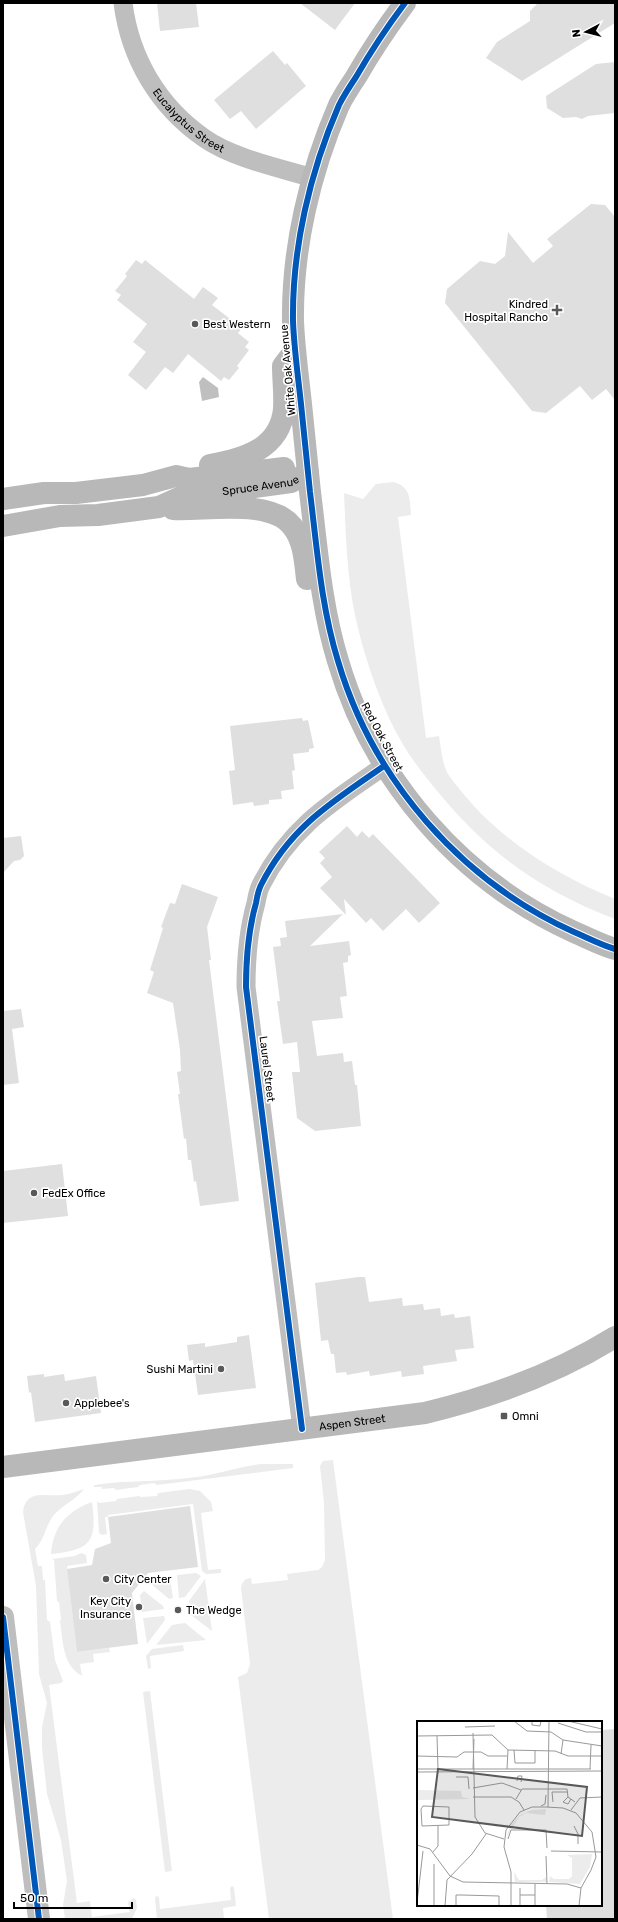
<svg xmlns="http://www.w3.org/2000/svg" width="618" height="1922" viewBox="0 0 618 1922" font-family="Rubik,sans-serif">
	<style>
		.green { fill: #ececec }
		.water { fill: #bfbfbf }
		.building { fill: #dfdfdf }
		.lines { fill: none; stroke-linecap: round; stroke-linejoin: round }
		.street { stroke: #bebebe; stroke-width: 19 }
		.secondary { stroke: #b8b8b8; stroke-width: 22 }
		.primary { stroke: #bebebe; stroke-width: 22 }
		.cycleway-casing { stroke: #fff; stroke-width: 8 }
		.cycleway { stroke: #0057b8; stroke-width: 6 }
		.poi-dot { fill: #595959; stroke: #fff; stroke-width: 1.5 }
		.labels { text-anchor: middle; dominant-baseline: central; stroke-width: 3.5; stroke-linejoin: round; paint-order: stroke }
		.street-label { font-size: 11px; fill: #000; stroke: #fff }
		.poi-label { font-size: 11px; fill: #000; stroke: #fff; text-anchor: start }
		.inset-road { fill: none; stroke: #999; stroke-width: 1 }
		.view { fill: #595959; fill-opacity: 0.15; stroke: #595959; stroke-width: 2 }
		.inset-edge { fill: none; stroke: #000; stroke-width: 2 }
	</style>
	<rect width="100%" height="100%" fill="#fff"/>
	<path class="green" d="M 393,482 C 411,486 410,500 411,515 L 398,517 L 426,738 L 439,736 C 441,748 442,763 448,774 C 452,780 457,786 461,791 C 500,840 558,876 615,899 L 615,919 C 541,891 488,853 438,792 C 425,776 411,759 401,741 C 382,708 367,665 358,628 C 347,585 346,538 344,493 L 363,499 L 376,484 Z
		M 333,1460 L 393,1919 L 269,1919 L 238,1677 L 247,1673 L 250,1664 L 241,1588 C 242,1582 245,1578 251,1578 L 252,1584 L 288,1580 L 287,1574 L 318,1570 L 322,1567 L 325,1560 L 324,1503 L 320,1466 L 323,1461 Z
		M 261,1464 L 293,1464 L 293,1468 L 157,1485 L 154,1483 L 140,1485 L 138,1487 L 116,1490 L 114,1488 L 102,1489 L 102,1487 L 94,1487 L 94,1485 C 126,1480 157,1482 188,1478 C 213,1476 236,1467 261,1464 Z
		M 84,1489 C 76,1500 62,1505 53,1516 C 45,1527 45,1539 35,1549 L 38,1566 L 42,1566 L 43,1580 L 45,1580 L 47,1620 L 50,1622 L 55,1660 L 63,1681 L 61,1683 L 49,1685 L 77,1903 L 90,1901 L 92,1917 L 130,1912 L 128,1902 L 134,1898 L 136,1900 L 137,1908 L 132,1919 L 65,1919 L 63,1905 L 67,1881 L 61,1840 L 47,1794 L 42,1748 L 42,1727 L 47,1703 L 39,1674 L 36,1586 L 23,1512 C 26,1488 46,1497 63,1495 C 70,1494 77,1491 84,1489 Z
		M 190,1489 L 200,1491 L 211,1502 L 213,1511 L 201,1513 L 208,1570 L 221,1569 L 221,1573 L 206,1574 L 202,1571 L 193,1504 L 108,1515 L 108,1517 L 105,1517 L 107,1534 L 102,1535 L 99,1533 L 97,1501 L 99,1503 L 116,1501 L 117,1499 L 139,1496 L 141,1497 L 157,1496 L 158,1493 Z
		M 92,1502 C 97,1541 92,1550 51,1554 C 53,1527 67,1511 92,1502 Z
		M 81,1553 L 86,1555 L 87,1563 L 67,1566 L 77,1652 L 109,1648 L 110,1652 L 93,1654 L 94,1662 L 80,1664 L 82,1676 C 62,1665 63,1640 60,1621 L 61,1619 L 59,1602 L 57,1601 L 54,1560 L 52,1559 L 75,1556 Z
		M 196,1573 L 201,1576 L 185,1597 L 179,1598 L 177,1575 Z
		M 170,1578 L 173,1598 L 169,1599 L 150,1583 L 153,1579 Z
		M 205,1579 L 212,1631 L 191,1615 L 189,1601 Z
		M 144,1591 L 163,1606 L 164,1609 L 142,1612 L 140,1595 Z
		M 164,1616 L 165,1620 L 147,1644 L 143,1618 Z
		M 185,1623 L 206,1640 L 156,1645 L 172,1625 Z
		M 183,1645 L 184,1651 L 150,1656 L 151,1668 L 148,1669 L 146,1656 L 152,1649 Z
		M 150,1691 L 172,1871 L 165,1872 L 143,1692 Z
		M 232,1886 L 234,1887 L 236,1906 L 223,1908 L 224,1919 L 157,1919 L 155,1899 L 156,1896 L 159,1897 L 160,1909 L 231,1900 L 230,1888 Z"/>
	<path class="water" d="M 203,377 L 218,388 L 219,397 L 202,401 L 199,382 Z"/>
	<path class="building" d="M 157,3 L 196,3 L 199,27 L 160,31 Z
		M 300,3 L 355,3 L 335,30 Z
		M 538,3 L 615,3 L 615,23 L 522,81 L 486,58 L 497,42 L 530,21 L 530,11 Z
		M 273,51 L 285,65 L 287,63 L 306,86 L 256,129 L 241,111 L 230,119 L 214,100 Z
		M 615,62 L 615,113 L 588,116 L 582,119 L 576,117 L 563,118 L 547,108 L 546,96 L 596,64 Z
		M 591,204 L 605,205 L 615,217 L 615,400 L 606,389 L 592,400 L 580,386 L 546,413 L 532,411 L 445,303 L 447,289 L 480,261 L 495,264 L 505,256 L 508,232 L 533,263 L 553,246 L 547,239 Z
		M 136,260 L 142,264 L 145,260 L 194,299 L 203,287 L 218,298 L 212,305 L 242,328 L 238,333 L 249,342 L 245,347 L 249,350 L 237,366 L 239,368 L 229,380 L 224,377 L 221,381 L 188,354 L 173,373 L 165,367 L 146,390 L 128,375 L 146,352 L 133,342 L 147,324 L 117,300 L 121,295 L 115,291 L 127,276 L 125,274 Z
		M 302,718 L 303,721 L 308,720 L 314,748 L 309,749 L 309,752 L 293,754 L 295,770 L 292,771 L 294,789 L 281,791 L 282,799 L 269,800 L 269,804 L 254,806 L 253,802 L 233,805 L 229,771 L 235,770 L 230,726 Z
		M 347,826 L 357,837 L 362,831 L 369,838 L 373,834 L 440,903 L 419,923 L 406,909 L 383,931 L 371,918 L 366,923 L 344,899 L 346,915 L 320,888 L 332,877 L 320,863 L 325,858 L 319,852 Z
		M 21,836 L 24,856 L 20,860 L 14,861 L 3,873 L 3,838 Z
		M 182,884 L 218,897 L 207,927 L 211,960 L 209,960 L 239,1201 L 200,1206 L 196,1181 L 194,1182 L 191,1160 L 188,1160 L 186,1138 L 184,1139 L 178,1094 L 180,1094 L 177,1072 L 181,1071 L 180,1050 L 173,1003 L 147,993 L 154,972 L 150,970 L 163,928 L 161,927 L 170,903 L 175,904 Z
		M 343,914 L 310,946 L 349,941 L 351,955 L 348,956 L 348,962 L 343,963 L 347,996 L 340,997 L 343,1018 L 312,1021 L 317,1056 L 343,1053 L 344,1062 L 352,1061 L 355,1085 L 357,1085 L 361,1126 L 315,1131 L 297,1118 L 292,1072 L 300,1072 L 297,1042 L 283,1044 L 277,1001 L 280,1001 L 273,947 L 281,946 L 280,938 L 287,937 L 285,921 Z
		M 21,1009 L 24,1027 L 12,1029 L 19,1083 L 3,1085 L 3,1011 Z
		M 62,1164 L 68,1216 L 3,1223 L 3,1171 Z
		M 358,1277 L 365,1277 L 369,1302 L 402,1298 L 403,1306 L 423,1304 L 424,1310 L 440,1308 L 441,1316 L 454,1314 L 455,1318 L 470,1316 L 474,1348 L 455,1350 L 457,1361 L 423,1366 L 424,1374 L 402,1377 L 401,1371 L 370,1376 L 369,1371 L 347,1375 L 346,1372 L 336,1373 L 334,1354 L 331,1354 L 328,1340 L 321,1341 L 315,1283 Z
		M 249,1335 L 256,1388 L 198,1395 L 193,1360 L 189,1361 L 187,1345 L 205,1343 L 205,1347 L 237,1342 L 237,1337 Z
		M 44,1374 L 44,1377 L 64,1374 L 65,1381 L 96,1376 L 101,1413 L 35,1422 L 31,1392 L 29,1393 L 27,1376 Z
		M 190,1506 L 198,1567 L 148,1573 L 132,1593 L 138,1644 L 77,1652 L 67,1569 L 92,1565 L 95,1549 L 111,1543 L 108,1517 Z
		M 615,1729 L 615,1919 L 547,1919 L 546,1905 L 601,1905 L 601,1730 Z"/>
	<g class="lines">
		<g class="street">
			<path id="s1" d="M 123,3 C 130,58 158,106 204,138 C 232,158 280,168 313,178"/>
			<path d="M 302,1429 L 246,987 C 246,958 248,931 256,903 C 257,897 258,891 261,885 C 290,827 332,802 384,766"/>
		</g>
		<g class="secondary">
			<path d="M 405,3 C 387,27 371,51 356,77 C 350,86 344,95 339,105 C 310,172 292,248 293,321 C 294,348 298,376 301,404 C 304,433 307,462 310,492 C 317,548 321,606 338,661 C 373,780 461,881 574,932 C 588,938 601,945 615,949"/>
			<path d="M 210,465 C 244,459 280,449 284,409 C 285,395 283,380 283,366 L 289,358"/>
			<path d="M 3,499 L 44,493 L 76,493 L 143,485 L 176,476 L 189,479 L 284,468"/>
			<path d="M 173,509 C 205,511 270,498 292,526 C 304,540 305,562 307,579"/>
			<path id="s2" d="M 3,526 L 60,516 L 98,515 L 159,507 L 181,497 L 291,482 L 308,473"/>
			<path id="s3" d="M 3,1467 L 425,1413 C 492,1397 557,1373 615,1337"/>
		</g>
		<path class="primary" d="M 3,1617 L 39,1919"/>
		<g class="cycleway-casing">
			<path id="cycleway" d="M 405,3 C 387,27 371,51 356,77 C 350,86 344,95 339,105 C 310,172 292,248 293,321 C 294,348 298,376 301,404 C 304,433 307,462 310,492 C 317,548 321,606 338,661 C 373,780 461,881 574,932 C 588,938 601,945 615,949
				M 302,1429 L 246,987 C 246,958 248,931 256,903 C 257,897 258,891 261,885 C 290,827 332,802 384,766
				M 3,1617 L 39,1919"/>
		</g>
		<use href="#cycleway" class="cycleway"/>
	</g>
	<g class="poi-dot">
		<path d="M555 304h4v4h4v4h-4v4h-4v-4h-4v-4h4z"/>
		<circle cx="195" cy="324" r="4"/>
		<circle cx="34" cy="1193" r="4"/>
		<circle cx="221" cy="1369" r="4"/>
		<circle cx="66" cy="1403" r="4"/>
		<rect x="500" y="1412" width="8" height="8" rx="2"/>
		<circle cx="106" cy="1579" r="4"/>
		<circle cx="139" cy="1607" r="4"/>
		<circle cx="178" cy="1610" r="4"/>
	</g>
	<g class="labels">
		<g class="street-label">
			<text stroke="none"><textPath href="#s1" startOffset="139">Eucalyptus Street</textPath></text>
			<text transform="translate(288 370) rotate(-95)">White Oak Avenue</text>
			<text stroke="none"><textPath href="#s2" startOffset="262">Spruce Avenue</textPath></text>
			<text transform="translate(382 737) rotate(62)">Red Oak Street</text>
			<text transform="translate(267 1069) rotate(83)">Laurel Street</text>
			<text stroke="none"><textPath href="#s3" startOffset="352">Aspen Street</textPath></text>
		</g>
		<g class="poi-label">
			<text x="548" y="304" text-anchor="end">Kindred<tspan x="548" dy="13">Hospital Rancho</tspan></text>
			<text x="203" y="324">Best Western</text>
			<text x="42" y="1193">FedEx Office</text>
			<text x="213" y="1369" text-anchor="end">Sushi Martini</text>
			<text x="74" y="1403">Applebee's</text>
			<text x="512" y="1416">Omni</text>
			<text x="114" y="1579">City Center</text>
			<text x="131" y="1601" text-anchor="end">Key City<tspan x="131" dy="13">Insurance</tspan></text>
			<text x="186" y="1610">The Wedge</text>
		</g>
	</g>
	<g transform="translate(417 1721)">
		<rect width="185" height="185" fill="#fff"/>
		<path d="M 0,69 L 44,70 L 45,76 L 53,78 L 0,79 ZM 129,88 L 128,94 L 109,92 L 102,96 L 89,117 L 93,105 L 103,94 L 115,89 ZM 175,133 L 173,146 L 163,163 L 132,161 L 133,155 L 137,158 L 152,158 L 155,155 L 155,137 L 150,134 ZM 97,151 L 102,159 L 125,159 L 129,156 L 129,161 L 98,161 Z" fill="#ececec"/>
		<path class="inset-road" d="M 97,0 L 110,10 L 134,11 L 146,19 L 185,25M 115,0 L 115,4 L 123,5 L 124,0M 151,0 L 185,8M 141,2 L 169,11 L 185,11M 48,6 L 78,5M 56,12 L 58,96 L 68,112 L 87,118M 0,15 L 75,14 L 91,29 L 138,30 L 151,35 L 184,35M 20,15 L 21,48M 97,29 L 98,42 L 118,42 L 118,29M 144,33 L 146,19M 0,35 L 40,36 L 47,31 L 64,31 L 71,35 L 90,35M 0,48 L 174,48M 56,48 L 57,18M 90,48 L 91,29M 173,48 L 174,24M 0,51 L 185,50M 39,56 L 51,56 L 52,68M 100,60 L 101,55 L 105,55 L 104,61M 56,67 L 85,62 L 104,69M 56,76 L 94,76 L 102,81 L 107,89M 151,76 L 146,81 L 151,83 L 154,78M 99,78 L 105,68 L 150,68 L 151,76 L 158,81M 136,81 L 135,71 L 150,71M 6,85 L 32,86 L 32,104 L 5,105 L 4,88 ZM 124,85 L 128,83 L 129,74M 131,86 L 132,0M 154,89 L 163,77 L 185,76M 157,105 L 161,113 L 161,123M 91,118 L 94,109 L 129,109 L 130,127M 0,124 L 13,128 L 33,155 L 46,161 L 150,163 L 164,167M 134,130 L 185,131M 16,131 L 21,125 L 21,105M 129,135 L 130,163M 103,174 L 118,174M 0,182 L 6,130M 17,185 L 17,143M 28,185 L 30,159 L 55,133 L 69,113M 39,185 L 39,174 L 45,174 L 82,175 L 82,185M 94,185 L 94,151 L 87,126 L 89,109 L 103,91 L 115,86 L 129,86 L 146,87 L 159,92 L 175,111 L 179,136 L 174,149 L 164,167 L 162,185M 103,185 L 103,167M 118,185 L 118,163"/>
		<path class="view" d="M 21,48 L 170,66 L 165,115 L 15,96 Z"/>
		<rect width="185" height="185" class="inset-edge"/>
	</g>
	<rect width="618" height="1922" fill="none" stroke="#000000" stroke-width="8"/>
	<g transform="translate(586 32) rotate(263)" stroke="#ffffff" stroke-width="3" paint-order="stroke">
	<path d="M0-3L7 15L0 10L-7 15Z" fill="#000000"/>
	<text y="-6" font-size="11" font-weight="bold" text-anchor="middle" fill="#000000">N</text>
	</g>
	<path d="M14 1902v6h118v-6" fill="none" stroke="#000000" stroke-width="2"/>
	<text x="20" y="1902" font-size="12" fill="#000000" stroke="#ffffff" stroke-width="3" paint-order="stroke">50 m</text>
</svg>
